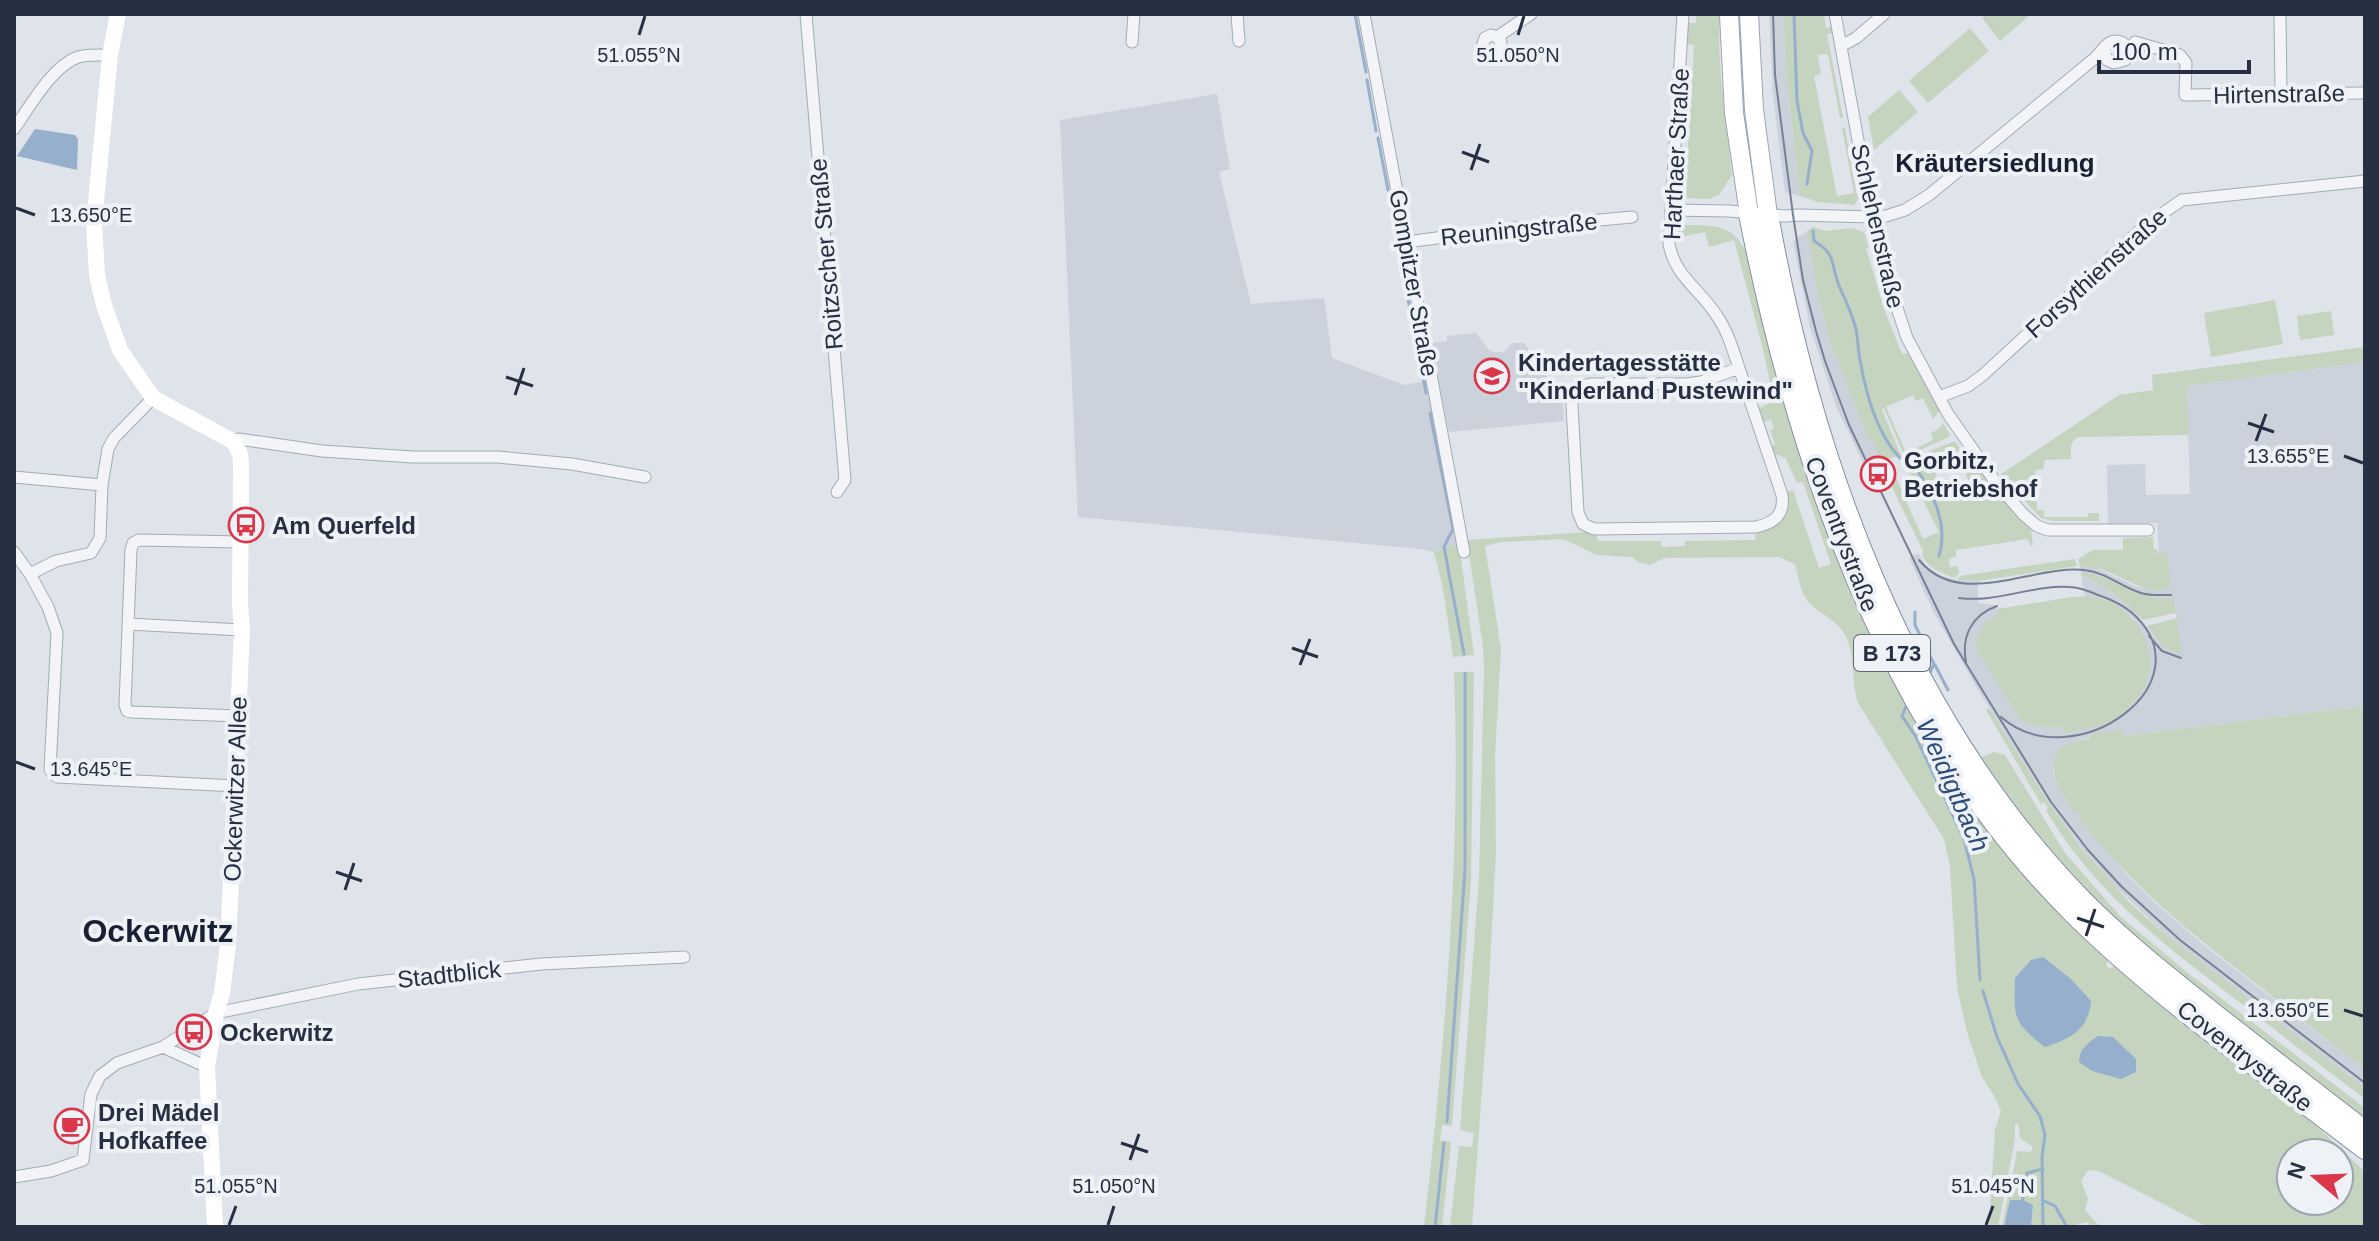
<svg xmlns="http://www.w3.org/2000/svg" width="2379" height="1241" viewBox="0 0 2379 1241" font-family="Arial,sans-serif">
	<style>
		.built { fill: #ccd2dc }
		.green { fill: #c4d4bf; fill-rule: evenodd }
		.water { fill: #96afcd }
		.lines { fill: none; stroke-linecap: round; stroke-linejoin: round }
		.stream { stroke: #96afcd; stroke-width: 3 }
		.street-casing { stroke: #a4aab4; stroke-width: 13 }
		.primary-casing { stroke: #9da6b7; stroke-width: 20 }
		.highway-casing { stroke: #858fa2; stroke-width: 22 }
		.street { stroke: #f2f4f7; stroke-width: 11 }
		.secondary { stroke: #fff; stroke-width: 16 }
		.primary { stroke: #fff; stroke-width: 18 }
		.highway { stroke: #fff; stroke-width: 20 }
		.tram { stroke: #778195; stroke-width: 2 }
		.ticks { fill: none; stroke: #263042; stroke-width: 3 }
		.labels { text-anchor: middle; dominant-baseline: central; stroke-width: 8; stroke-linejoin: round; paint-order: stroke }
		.shield { fill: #eef2f7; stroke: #626a78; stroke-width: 2 }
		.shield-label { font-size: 22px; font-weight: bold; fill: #263042 }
		.street-label { font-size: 24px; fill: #263042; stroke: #eef2f7 }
		.poi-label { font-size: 24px; font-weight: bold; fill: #263042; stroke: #eef2f7; text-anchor: start }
		.neighbourhood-label { font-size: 26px; font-weight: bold; fill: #182133; stroke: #eef2f7 }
		.water-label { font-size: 26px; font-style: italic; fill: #2c4d7a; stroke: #eef2f7 }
		.district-label { font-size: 32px; font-weight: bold; fill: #182133; stroke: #eef2f7 }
		.ticks-label { font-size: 20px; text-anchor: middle; fill: #263042; stroke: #eef2f7; stroke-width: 8; stroke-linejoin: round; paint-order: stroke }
	</style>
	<rect width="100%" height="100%" fill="#dfe3ea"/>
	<path class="built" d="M 1769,14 L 1783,14 L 1787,80 L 1800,196 L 1785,192 L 1773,96 Z
		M 1217,94 L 1230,169 L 1219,172 L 1251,304 L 1324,298 L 1332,358 L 1404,385 L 1427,381 L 1459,544 L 1434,552 L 1421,549 L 1078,517 L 1060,120 Z
		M 1807,231 L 1817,290 L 1830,341 L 1869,441 L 1873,440 L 1880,460 L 1865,467 L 1836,406 L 1810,327 L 1793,241 Z
		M 1476,333 L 1488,349 L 1493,352 L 1504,352 L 1512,343 L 1524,343 L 1563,401 L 1564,421 L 1449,432 L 1431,343 L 1447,341 L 1447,336 Z
		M 2365,362 L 2365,706 L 2123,736 L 2122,731 L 2078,740 L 2053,763 L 2053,773 L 2074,812 L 2077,810 L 2081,815 L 2078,817 L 2128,876 L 2161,908 L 2204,945 L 2365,1070 L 2365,1088 L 2165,934 L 2107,878 L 2080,846 L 2044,796 L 1980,693 L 1934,613 L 1909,558 L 1918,553 L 1927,567 L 1942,576 L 1957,580 L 1978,581 L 1978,603 L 1996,605 L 1998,614 L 1975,645 L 2020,720 L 2038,727 L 2064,728 L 2065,732 L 2124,711 L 2144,687 L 2148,646 L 2132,617 L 2118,606 L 2102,598 L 2085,597 L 2081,575 L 2104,587 L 2132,608 L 2163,647 L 2181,654 L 2174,599 L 2144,597 L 2100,576 L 2081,572 L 2080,566 L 2095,567 L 2135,586 L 2148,590 L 2161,591 L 2157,523 L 2108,524 L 2107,465 L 2145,464 L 2146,495 L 2190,494 L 2187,386 Z"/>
	<path class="green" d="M 1696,14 L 1720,14 L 1719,44 L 1721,80 L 1732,175 L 1719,195 L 1709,199 L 1684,198 L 1679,193 L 1679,182 L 1686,182 L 1694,45 L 1686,44 L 1688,23 L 1696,23 Z
		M 1783,14 L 1824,14 L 1826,28 L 1832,27 L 1833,33 L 1827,34 L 1843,117 L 1840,118 L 1828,54 L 1818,55 L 1821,74 L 1814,76 L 1837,196 L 1854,193 L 1842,128 L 1845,128 L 1856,192 L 1859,198 L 1854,205 L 1818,202 L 1800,196 L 1787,80 Z
		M 1987,14 L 2031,14 L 2000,41 L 1982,18 Z
		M 1970,28 L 1989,51 L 1928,103 L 1909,81 Z
		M 1899,90 L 1918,112 L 1874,150 L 1868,117 Z
		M 1681,225 C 1696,225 1723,224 1734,235 C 1741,241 1743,249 1751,256 L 1927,730 L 1923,734 L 2109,957 L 2106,966 L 2110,969 L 2117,964 L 2212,1044 L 2316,1125 L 2365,1172 L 2365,1227 L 2208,1227 L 2099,1171 L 2088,1170 L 2081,1181 L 2088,1199 L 2085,1210 L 2100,1227 L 2091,1227 L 2088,1222 L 2065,1227 L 2031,1227 L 2033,1205 L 2020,1200 L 2010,1200 L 2005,1227 L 2002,1227 L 2008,1197 L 2013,1197 L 2014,1193 L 2010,1189 L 2017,1151 L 2031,1152 L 2033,1147 L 2020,1138 L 2018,1123 L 2015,1125 L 2015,1139 L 1998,1227 L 1989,1227 L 1995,1130 L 2001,1111 L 1995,1097 L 1982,1077 L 1967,1032 L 1957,988 L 1950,866 L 1944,839 L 1858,703 C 1851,681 1856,655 1845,635 C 1836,618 1818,614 1807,600 C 1800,591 1798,575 1795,564 L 1779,557 L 1664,558 L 1650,565 L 1638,562 L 1632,557 L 1597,555 L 1563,539 L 1501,542 L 1485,546 L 1501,649 L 1495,756 L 1496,852 L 1487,1020 L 1472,1227 L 1450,1227 L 1459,1146 L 1472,1147 L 1474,1133 L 1460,1130 L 1479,879 L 1484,668 L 1483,647 L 1467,540 L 1588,532 L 1597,534 L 1598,541 L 1661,541 L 1662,547 L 1685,546 L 1685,541 L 1755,540 L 1756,532 C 1777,528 1792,515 1786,492 L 1793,490 L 1819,568 L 1831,564 L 1803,482 L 1797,483 L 1786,459 L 1779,455 L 1775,455 L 1772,446 L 1775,444 L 1770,430 L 1774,429 L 1771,420 L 1763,422 L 1759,410 L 1761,407 L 1774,402 L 1763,349 L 1734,240 L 1709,247 L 1705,232 L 1680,237 L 1678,229 ZM 2291,1153 L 2339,1153 L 2339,1201 L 2291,1201 Z
		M 1813,227 L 1826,231 L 1852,228 L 1864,232 L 1869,247 L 1866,248 L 1884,309 L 1902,354 L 1908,353 L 1940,410 L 1933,419 L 1923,398 L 1916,401 L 1913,395 L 1886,407 L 1906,453 L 1933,440 L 1931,433 L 1939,429 L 1943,423 L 1950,435 L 1947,438 L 1905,457 L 1884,408 L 1882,410 L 1901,456 L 1880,460 L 1873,441 L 1869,441 L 1830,341 L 1817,290 L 1807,231 Z
		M 2275,300 L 2283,344 L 2211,357 L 2204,313 Z
		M 2331,311 L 2334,335 L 2300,340 L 2297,316 Z
		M 2365,347 L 2365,362 L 2187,386 L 2189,435 L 2078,437 C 2069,442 2071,450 2071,459 L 2045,460 L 2043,469 L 2035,470 L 2037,510 L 2044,510 L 2044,517 L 2088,517 L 2088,513 L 2099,513 L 2099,521 L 2053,521 L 2041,518 L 2000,475 L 2119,395 L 2153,390 L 2152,375 Z
		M 1955,441 L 1966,458 L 1960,462 L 1953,447 L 1928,458 L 1949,502 L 1973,491 L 1966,475 L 1967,471 L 1976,468 L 2031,530 L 2033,545 L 2030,546 L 2028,539 L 1956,550 L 1956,557 L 1949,559 L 1950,567 L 1958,566 L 1959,573 L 1955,578 C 1941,573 1929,569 1922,555 L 1923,551 L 1889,481 L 1896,478 L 1923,539 L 1939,532 L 1909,472 C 1913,454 1937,449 1955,441 Z
		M 2153,537 L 2154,549 L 2157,549 L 2157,553 L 2167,553 L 2171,588 L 2156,591 L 2148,590 L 2102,569 L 2080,566 L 2078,559 L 2093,550 L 2123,550 L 2123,538 Z
		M 1459,544 L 1474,655 L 1453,657 L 1443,588 L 1434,552 Z
		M 2075,559 L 2077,566 L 1978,581 L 1957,580 L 1960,576 Z
		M 2081,572 C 2118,576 2132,601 2174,598 L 2176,613 L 2143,620 C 2126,602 2105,585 2081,575 Z
		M 2072,597 C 2082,597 2094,596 2103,599 C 2117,603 2129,613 2137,625 C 2163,661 2148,698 2113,720 C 2098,728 2081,730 2065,733 L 2064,728 L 2038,727 L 2020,720 L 1977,650 L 1975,641 L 1985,623 L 1998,614 L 1997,609 Z
		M 2177,618 L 2182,655 L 2163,647 L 2147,626 Z
		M 1454,672 L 1474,672 L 1471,880 L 1452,1126 L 1442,1125 L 1440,1140 L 1451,1142 L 1442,1227 L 1424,1227 C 1445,1043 1461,857 1454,672 Z
		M 2365,706 L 2365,1070 C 2328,1041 2292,1012 2255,983 C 2190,933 2128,882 2078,817 L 2080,815 L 2077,811 L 2074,812 C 2054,782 2034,744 2089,739 L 2092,734 L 2122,730 L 2124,736 Z
		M 1989,708 L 2044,796 L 2080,847 L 2132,905 L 2165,934 L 2365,1088 L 2365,1099 C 2320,1065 2275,1030 2230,995 C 2156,939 2095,891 2046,811 L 2048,808 L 2044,802 L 2041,804 L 1986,710 Z
		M 1994,752 L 2005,755 L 2065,853 L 2121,917 L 2188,973 L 2365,1108 L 2365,1118 L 2320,1085 L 2130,938 L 2043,849 L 1980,758 Z"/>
	<path class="water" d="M 35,129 L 75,135 L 78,139 L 77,170 L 17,156 Z
		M 2043,957 L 2071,979 L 2091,1001 C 2088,1030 2072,1038 2045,1047 C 2013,1022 2014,1019 2015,978 L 2031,960 Z
		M 2098,1036 L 2113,1037 L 2136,1059 L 2136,1072 L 2121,1079 L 2092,1071 L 2079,1062 C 2079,1049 2089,1042 2098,1036 Z
		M 2010,1200 L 2023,1200 L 2033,1205 L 2031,1227 L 2004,1227 Z"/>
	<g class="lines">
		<path class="stream" d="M 1355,14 L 1366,72
			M 1794,14 L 1797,101 L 1803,133 L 1812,151 L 1807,184
			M 1367,80 L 1376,131
			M 1378,138 L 1388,190
			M 1389,197 L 1399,248
			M 1813,231 L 1814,241 C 1838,255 1830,266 1840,288 C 1846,301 1852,314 1856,329 C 1858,339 1858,350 1860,360 C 1866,393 1876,433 1900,458
			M 1400,257 L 1426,393
			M 1430,413 L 1453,529 L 1444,547 L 1464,654
			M 1911,463 C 1932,488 1949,524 1939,556
			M 1915,612 L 1915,625 L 1934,664 L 1929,675
			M 1935,665 L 1948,690
			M 1908,702 L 1902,716 L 1916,737 L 1964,839 L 1974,879 L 1980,980
			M 1983,991 L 1997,1037 L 2018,1084 L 2040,1116 L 2045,1135 L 2042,1157 L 2043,1227
			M 1447,1122 L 1465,869 L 1465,673
			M 2042,1200 L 2055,1206 L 2067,1227
			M 2022,1204 L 2027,1173 L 2043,1169
			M 1435,1227 L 1444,1143"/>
		<g class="street-casing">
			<path id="street" d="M 806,14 L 845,480 L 837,492
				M 1237,14 L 1239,41
				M 1364,14 L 1464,552
				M 1683,14 L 1669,244 C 1675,277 1700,289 1717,316 C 1728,332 1733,350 1739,368
				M 1835,14 L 1872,217 L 1883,266 L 1907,338 L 1948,414 L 1997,484 L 2023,514 L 2037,526 L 2048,530 L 2148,530
				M 2280,14 L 2281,94
				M 1497,37 L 1501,42 L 1500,51 L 1495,55 L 1488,55 L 1482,47 L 1485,38 L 1491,35 L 1497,37 L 1531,14
				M 1132,42 L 1134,14
				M 2135,42 L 2180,55 L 2186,63 L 2185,95 L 2365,93
				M 1841,46 L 1856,38 L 1884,14
				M 14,129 C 29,108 52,66 78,57 C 88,54 99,55 110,55
				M 1672,210 L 1729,211 L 1785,216 L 1799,215 L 1872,217 L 1886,216 L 1905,210 L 1929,195 L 2095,58 C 2104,49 2109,36 2123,43 L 2128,53 L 2125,60 L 2114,63 L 2107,60 L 2104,49
				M 1406,242 L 1514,228 L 1632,217
				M 1739,368 L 1782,495 C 1785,515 1773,524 1755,527 L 1594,529 L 1583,524 L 1578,512 L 1572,406 C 1572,394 1578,387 1590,384 L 1686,384 L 1701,382 Z
				M 1939,397 L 1968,386 L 1983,375 L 2147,224 L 2182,200 L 2365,181
				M 234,442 L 239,439 L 322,451 L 413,457 L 498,457 L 572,464 L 645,477
				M 14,477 L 102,485 L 108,449 L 114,438 L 153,398
				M 14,552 L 30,574 L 48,607 L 57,633 L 50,770 L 57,777 L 236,786
				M 30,574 L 56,561 L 91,553 L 100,538 L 102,485
				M 129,624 L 242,630
				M 239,716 L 132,712 L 127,711 L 125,705 L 131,550 L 133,543 L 139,540 L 241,542
				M 163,1047 L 207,1067
				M 14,1177 L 51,1171 L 83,1160 L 91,1094 L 100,1076 L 117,1063 L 163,1047 L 216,1013 L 358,984 L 541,964 L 684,957"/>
		</g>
		<g class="primary-casing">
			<path id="primary" d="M 1729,14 L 1734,113 L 1749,214
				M 1749,14 L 1754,110 L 1768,215"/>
		</g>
		<g class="highway-casing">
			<path id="highway" d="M 1749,214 C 1798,464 1891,735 2077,917 C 2165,1003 2268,1074 2365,1149
				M 1768,215 C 1812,461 1903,715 2080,898 C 2122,941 2170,978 2217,1016 C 2266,1054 2315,1093 2365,1131"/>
		</g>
		<use href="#street" class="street"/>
		<path class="secondary" d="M 118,14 L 110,55 L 94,222 L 97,275 L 104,305 L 120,350 L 153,398 L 234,442 L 240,454 L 241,464 L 240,603 L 242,630 L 228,945 L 222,993 L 216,1013 L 207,1067 L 215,1227"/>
		<use href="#primary" class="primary"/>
		<use href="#highway" class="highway"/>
		<path class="tram" d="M 1773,14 L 1775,75 L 1793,215 L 1803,280 L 1816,331 L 1825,361 L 1849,425 L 1954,644 L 2051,802 L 2088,850 L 2121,886 L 2180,940 L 2365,1083
			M 1919,560 C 1960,610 2032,565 2084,570 C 2108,573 2119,586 2141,593 C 2151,596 2161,595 2171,595
			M 1959,598 C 1996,603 2032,585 2069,587 C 2079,587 2089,591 2098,595 C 2110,599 2121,604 2131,612 C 2212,682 2074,780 2001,717
			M 2149,636 L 2162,651 L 2181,658
			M 1966,662 C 1961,636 1972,615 1997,606"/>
	</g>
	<path class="ticks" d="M 639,35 L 645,16M 1518,35 L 1524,16M 1462,152 L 1489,162M 1471,170 L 1480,144M 16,208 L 35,215M 506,377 L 533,386M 515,395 L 524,368M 2248,423 L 2274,432M 2256,441 L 2266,414M 2344,456 L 2363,463M 1292,648 L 1318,657M 1300,665 L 1310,639M 16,762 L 35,769M 336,872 L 362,881M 345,890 L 354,863M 2077,918 L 2104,927M 2086,936 L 2095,909M 2344,1010 L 2363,1016M 1121,1143 L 1148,1152M 1130,1160 L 1139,1134M 229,1225 L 236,1206M 1108,1225 L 1114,1206M 1986,1225 L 1993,1206"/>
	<defs>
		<g id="school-ring" transform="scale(1.8)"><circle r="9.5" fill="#eef2f7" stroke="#db374b" stroke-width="1.5"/><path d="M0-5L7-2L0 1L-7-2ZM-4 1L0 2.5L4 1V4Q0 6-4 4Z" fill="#db374b"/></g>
		<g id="bus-ring" transform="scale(1.8)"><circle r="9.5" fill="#eef2f7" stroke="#db374b" stroke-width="1.5"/><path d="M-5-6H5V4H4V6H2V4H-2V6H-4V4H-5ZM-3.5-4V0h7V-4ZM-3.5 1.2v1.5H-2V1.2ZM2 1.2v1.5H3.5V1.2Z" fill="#db374b"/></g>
		<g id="cafe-ring" transform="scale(1.8)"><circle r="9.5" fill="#eef2f7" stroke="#db374b" stroke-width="1.5"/><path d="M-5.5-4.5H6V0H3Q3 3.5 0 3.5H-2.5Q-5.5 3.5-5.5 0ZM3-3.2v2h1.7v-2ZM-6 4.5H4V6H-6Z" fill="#db374b"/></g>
	</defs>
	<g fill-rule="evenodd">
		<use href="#school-ring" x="1492" y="376"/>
		<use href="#bus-ring" x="1878" y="474"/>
		<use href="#bus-ring" x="246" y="525"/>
		<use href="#bus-ring" x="194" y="1032"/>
		<use href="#cafe-ring" x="72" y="1126"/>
	</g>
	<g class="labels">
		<rect class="shield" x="1854" y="635" width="76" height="36" rx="6"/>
		<g class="shield-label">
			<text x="1892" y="653">B 173</text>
		</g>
		<g class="street-label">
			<text transform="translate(2279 94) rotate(-1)">Hirtenstraße</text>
			<text transform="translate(1676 154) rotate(-87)">Harthaer Straße</text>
			<text transform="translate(1878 226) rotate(77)">Schlehenstraße</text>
			<text transform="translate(1519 229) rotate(-6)">Reuningstraße</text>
			<text transform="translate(826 254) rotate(-95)">Roitzscher Straße</text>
			<text transform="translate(2096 273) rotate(-42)">Forsythienstraße</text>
			<text transform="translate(1414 283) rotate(80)">Gompitzer Straße</text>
			<text transform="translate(1842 534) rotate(69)">Coventrystraße</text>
			<text transform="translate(235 789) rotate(-88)">Ockerwitzer Allee</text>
			<text transform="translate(449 974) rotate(-6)">Stadtblick</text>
			<text transform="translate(2245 1056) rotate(38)">Coventrystraße</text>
		</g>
		<g class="poi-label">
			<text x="1518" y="362">Kindertagesstätte<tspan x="1518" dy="28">"Kinderland Pustewind"</tspan></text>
			<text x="1904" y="460">Gorbitz,<tspan x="1904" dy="28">Betriebshof</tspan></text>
			<text x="272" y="525">Am Querfeld</text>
			<text x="220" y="1032">Ockerwitz</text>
			<text x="98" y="1112">Drei Mädel<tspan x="98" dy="28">Hofkaffee</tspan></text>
		</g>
		<g class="neighbourhood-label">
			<text x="1995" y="163">Kräutersiedlung</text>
		</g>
		<g class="water-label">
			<text transform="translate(1953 785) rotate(66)">Weidigtbach</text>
		</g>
		<g class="district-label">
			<text x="158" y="931">Ockerwitz</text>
		</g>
	</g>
	<g class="ticks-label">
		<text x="639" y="62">51.055°N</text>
		<text x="1518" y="62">51.050°N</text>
		<text x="91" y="222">13.650°E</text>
		<text x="2288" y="463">13.655°E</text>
		<text x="91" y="776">13.645°E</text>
		<text x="2288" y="1017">13.650°E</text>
		<text x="236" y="1193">51.055°N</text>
		<text x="1114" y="1193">51.050°N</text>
		<text x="1993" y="1193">51.045°N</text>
	</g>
	<rect width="2379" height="1241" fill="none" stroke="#263042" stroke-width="32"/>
	<g transform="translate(2315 1177) rotate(289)"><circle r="38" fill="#eef2f7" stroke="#9ea4af" stroke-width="2"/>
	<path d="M0-6L14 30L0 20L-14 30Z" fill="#db374b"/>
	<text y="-12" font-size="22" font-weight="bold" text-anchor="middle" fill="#263042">N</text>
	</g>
	<path d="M2099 60v12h150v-12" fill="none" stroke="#263042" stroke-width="4"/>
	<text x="2111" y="60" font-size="24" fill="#263042" stroke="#eef2f7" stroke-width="6" paint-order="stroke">100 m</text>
</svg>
